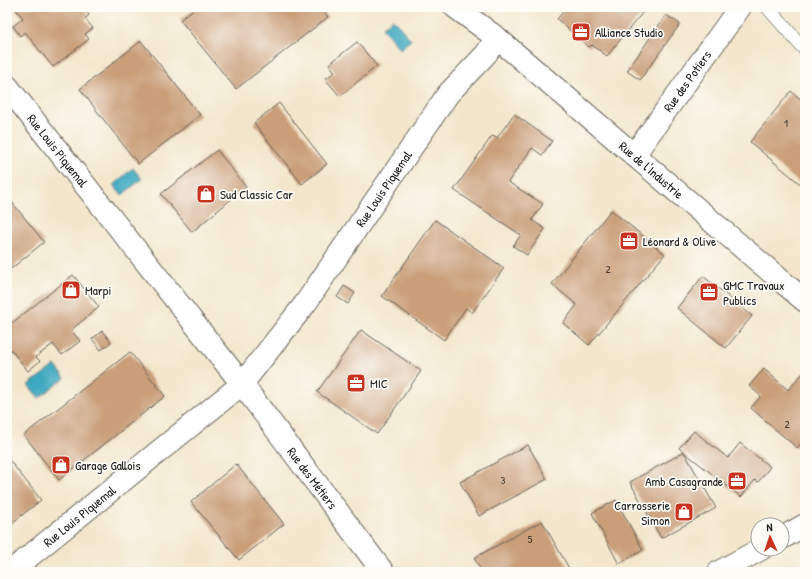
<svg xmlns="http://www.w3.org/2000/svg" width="812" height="579" viewBox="0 0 812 579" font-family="'Patrick Hand',sans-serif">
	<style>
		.water { fill: #3ea8be; stroke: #2d626d }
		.building { fill: #c99e79 }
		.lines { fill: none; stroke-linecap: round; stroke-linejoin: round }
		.service-casing { stroke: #67635a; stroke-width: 14 }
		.minor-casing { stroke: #67635a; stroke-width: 24 }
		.service { stroke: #fff; stroke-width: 13 }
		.minor { stroke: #fff; stroke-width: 22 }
		.labels { text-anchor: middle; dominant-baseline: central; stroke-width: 3.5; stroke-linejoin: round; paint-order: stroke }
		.number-label { font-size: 11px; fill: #473c33 }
		.poi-label { font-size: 13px; fill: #1c1c1c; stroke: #fdfcf7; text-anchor: start }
		.street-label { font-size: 13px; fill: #1c1c1c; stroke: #fdfcf7 }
	</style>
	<rect width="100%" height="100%" fill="#fdfcf7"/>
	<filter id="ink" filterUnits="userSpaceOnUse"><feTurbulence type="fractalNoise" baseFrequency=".025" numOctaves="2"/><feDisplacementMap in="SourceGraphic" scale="8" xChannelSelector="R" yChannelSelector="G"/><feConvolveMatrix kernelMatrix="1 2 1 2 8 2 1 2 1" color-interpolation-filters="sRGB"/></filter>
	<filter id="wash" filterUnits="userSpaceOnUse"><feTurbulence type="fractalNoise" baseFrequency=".012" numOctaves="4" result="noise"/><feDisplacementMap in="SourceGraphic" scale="16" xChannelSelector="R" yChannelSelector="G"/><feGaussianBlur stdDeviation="0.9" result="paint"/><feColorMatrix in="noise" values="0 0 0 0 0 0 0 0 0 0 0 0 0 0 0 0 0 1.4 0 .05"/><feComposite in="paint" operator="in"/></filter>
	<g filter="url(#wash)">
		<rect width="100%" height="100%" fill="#f3e6cc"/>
		<path class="water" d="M 393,19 L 411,40 L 400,49 L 382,28 Z
			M 133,168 L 142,179 L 122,195 L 113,185 Z
			M 55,365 L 65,378 L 39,398 L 28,385 Z"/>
		<g id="blocks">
			<path class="building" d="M 14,7 L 83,7 L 89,15 L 85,19 L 93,28 L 85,34 L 89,39 L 53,67 L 25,32 L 20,36 L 13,26 L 23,18 Z
				M 196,7 L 320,7 L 328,17 L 236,89 L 180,20 Z
				M 567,7 L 637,7 L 643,12 L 607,56 L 592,45 L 589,47 L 557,19 Z
				M 666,15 L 680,24 L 640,80 L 627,71 Z
				M 141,41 L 200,115 L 138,164 L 80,89 Z
				M 357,42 L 377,66 L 340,96 L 325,79 L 335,72 L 329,64 Z
				M 791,91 L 805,103 L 805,188 L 750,142 Z
				M 279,103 L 327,164 L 302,184 L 254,123 Z
				M 514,114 L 552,141 L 542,155 L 532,148 L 508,182 L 543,204 L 532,220 L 545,229 L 527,255 L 513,246 L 521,235 L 454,190 L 492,136 L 497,138 Z
				M 217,150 L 246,187 L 192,232 L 161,194 Z
				M 7,196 L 44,242 L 7,272 Z
				M 611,210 L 665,254 L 589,345 L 563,323 L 577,305 L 552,284 Z
				M 435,220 L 504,268 L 472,313 L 466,308 L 444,340 L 382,296 Z
				M 73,275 L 99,307 L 71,330 L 80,341 L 62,355 L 53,344 L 36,357 L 40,361 L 28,371 L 7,345 L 7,327 Z
				M 703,276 L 752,316 L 726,348 L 677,308 Z
				M 344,286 L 355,293 L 348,304 L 337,297 Z
				M 361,330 L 421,371 L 377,434 L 317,392 Z
				M 102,331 L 111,342 L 101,350 L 92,339 Z
				M 130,352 L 165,396 L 59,480 L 24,435 Z
				M 764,369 L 788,390 L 803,373 L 805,374 L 805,439 L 797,448 L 751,408 L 761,396 L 749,386 Z
				M 694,431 L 728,458 L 740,443 L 770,467 L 758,482 L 755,480 L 741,497 L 679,448 Z
				M 528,445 L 547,479 L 479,516 L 460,482 Z
				M 684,452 L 716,508 L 661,538 L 630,482 Z
				M 7,457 L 41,500 L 7,527 Z
				M 236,464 L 284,524 L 239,560 L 191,502 Z
				M 616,500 L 643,550 L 619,564 L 592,513 Z
				M 542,521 L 571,572 L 482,572 L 474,558 Z"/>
		</g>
	</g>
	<g filter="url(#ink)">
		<use href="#blocks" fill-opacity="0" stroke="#67635a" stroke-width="1"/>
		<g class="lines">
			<g class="service-casing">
				<path id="service" d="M 767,7 L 805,50"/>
			</g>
			<g class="minor-casing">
				<g id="minor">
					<path id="s1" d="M 497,38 L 805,301"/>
					<path id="s2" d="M 7,86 L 242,384 L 383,572"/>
					<path id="s3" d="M 634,155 L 740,7"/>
					<path d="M 782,538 L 805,525"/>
					<path id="s4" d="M 10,572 L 242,384 L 305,304 L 448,94 L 486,54 L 497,38 L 455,7"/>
					<path d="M 719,572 L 761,549"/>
				</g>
			</g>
			<use href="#service" class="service"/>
			<use href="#minor" class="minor"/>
		</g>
	</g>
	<defs>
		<g id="office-square" transform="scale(1)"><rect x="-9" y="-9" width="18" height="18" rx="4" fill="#c8321e" stroke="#fdfcf7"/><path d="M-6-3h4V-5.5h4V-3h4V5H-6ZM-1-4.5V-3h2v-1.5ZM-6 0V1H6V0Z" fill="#fff"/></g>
		<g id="shop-square" transform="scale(1)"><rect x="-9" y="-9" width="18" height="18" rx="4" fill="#c8321e" stroke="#fdfcf7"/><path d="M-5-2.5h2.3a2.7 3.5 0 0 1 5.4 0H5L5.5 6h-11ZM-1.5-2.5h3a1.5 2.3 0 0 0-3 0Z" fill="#fff"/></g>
	</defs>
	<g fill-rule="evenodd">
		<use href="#office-square" x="581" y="32"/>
		<use href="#shop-square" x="206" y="194"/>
		<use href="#office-square" x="629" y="241"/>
		<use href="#shop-square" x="71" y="290"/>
		<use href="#office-square" x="709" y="292"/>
		<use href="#office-square" x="356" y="383"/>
		<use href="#shop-square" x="61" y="465"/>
		<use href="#office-square" x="737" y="481"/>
		<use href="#shop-square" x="684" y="512"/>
	</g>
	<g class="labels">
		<g class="number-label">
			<text x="786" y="123">1</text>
			<text x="608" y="269">2</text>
			<text x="787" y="424">2</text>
			<text x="503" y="480">3</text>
			<text x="530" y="539">5</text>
		</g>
		<g class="poi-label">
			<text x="595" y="32">Alliance Studio</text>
			<text x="220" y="194">Sud Classic Car</text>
			<text x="643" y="241">Léonard &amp; Olive</text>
			<text x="723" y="285">GMC Travaux<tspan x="723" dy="15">Publics</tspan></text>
			<text x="85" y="290">Marpi</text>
			<text x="370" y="383">MIC</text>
			<text x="75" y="465">Garage Gallois</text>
			<text x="723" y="481" text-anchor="end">Amb Casagrande</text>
			<text x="670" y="505" text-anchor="end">Carrosserie<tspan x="670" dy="15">Simon</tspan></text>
		</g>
		<g class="street-label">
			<text stroke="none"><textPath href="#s3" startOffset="91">Rue des Potiers</textPath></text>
			<text stroke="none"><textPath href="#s2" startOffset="82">Rue Louis Piquemal</textPath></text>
			<text stroke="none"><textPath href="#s1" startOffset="203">Rue de l'Industrie</textPath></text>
			<text stroke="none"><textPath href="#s4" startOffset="540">Rue Louis Piquemal</textPath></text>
			<text stroke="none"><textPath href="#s2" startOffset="497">Rue des Métiers</textPath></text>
			<text stroke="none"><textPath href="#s4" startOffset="89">Rue Louis Piquemal</textPath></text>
		</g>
	</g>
	<rect width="812" height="579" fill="none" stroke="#fdfcf7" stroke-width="24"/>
	<g transform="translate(770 537) rotate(357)"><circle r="19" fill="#fdfcf7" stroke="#a3a29f"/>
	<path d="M0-3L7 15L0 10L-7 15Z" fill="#c8321e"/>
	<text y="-6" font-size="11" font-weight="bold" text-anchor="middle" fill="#1c1c1c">N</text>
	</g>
</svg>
